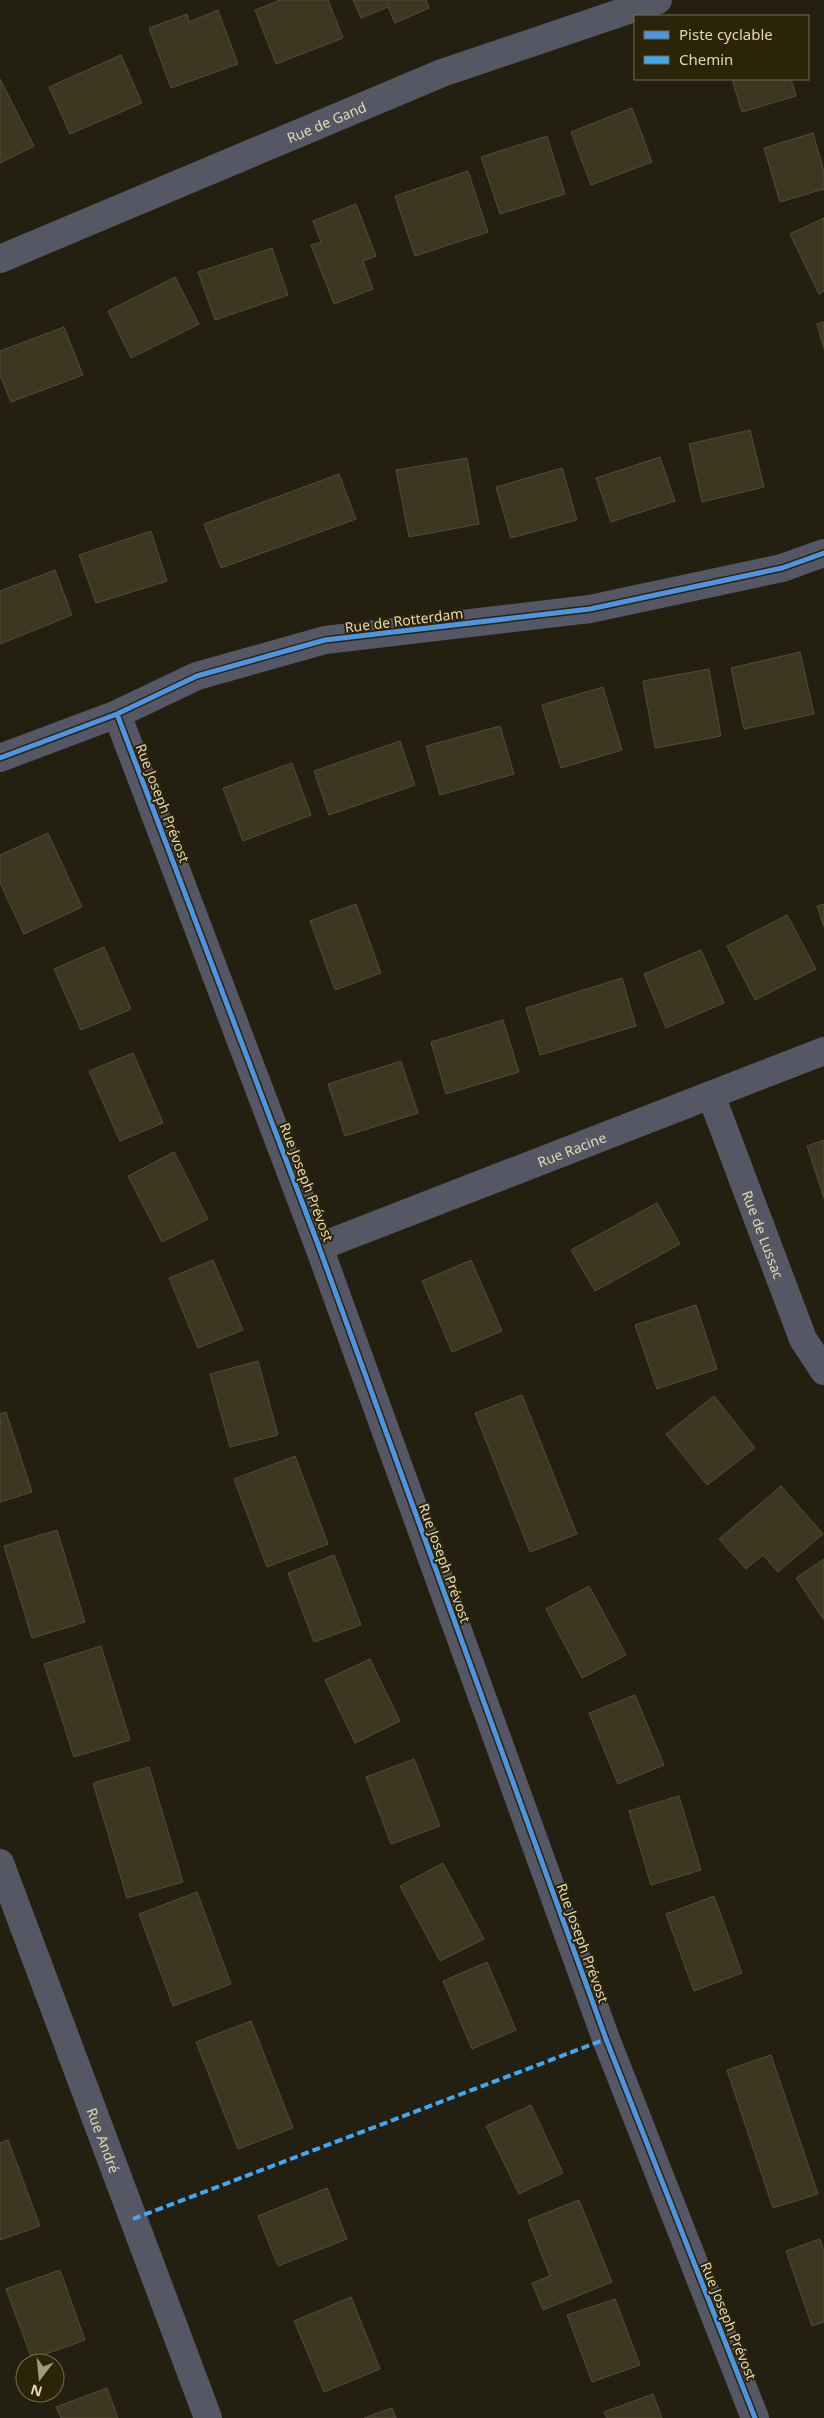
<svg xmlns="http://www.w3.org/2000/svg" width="824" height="2418" viewBox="0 0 824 2418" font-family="'Noto Sans',sans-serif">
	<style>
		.building { fill: #3d3722; stroke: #544e36 }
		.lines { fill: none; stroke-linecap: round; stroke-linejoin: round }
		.minor { stroke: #555864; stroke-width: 28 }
		.quiet { stroke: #3fa9f5; stroke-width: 4; stroke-dasharray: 8 4; stroke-linecap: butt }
		.cycleway-casing { stroke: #2b2409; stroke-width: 8 }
		.cycleway { stroke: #4d94e3; stroke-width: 5 }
		.labels { text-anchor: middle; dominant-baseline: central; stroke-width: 4; stroke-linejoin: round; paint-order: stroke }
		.street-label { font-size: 14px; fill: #e4d8b1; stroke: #2b2409 }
	</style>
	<rect width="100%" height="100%" fill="#232011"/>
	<path class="building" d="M 281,0 L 328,0 L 343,38 L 276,64 L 255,10 Z
		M 353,0 L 426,0 L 429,8 L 395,23 L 388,7 L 361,18 Z
		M 218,10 L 238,64 L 171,88 L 149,28 L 187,14 L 189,22 Z
		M 121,55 L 142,103 L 70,134 L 49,87 Z
		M 0,79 L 34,146 L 0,163 Z
		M 732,79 L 791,79 L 796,96 L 742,112 Z
		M 632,108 L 652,162 L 591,185 L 571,132 Z
		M 813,133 L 824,172 L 824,189 L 780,202 L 764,148 Z
		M 547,136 L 565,194 L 500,214 L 481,157 Z
		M 468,171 L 488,232 L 415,256 L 395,196 Z
		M 356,204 L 376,256 L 363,261 L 373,289 L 334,304 L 311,245 L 321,242 L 313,221 Z
		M 824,218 L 824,291 L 819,294 L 790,234 Z
		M 272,248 L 288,295 L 215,320 L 198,272 Z
		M 175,277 L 199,324 L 131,358 L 108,311 Z
		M 824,322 L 824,349 L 817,324 Z
		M 64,327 L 83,375 L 11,402 L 0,375 L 0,351 Z
		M 750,430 L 764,487 L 702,502 L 689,444 Z
		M 660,457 L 675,501 L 611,522 L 596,478 Z
		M 467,458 L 479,524 L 409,537 L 396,470 Z
		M 562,468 L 577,520 L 511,538 L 496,487 Z
		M 339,474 L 356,519 L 221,568 L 204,524 Z
		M 151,531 L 167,581 L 96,603 L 79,555 Z
		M 55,570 L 72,615 L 0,644 L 0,591 Z
		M 800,652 L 814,714 L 744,729 L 731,668 Z
		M 709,669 L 721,736 L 655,748 L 643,681 Z
		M 603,687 L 622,750 L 561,768 L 542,705 Z
		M 500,726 L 514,774 L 440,795 L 426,746 Z
		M 400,741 L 415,785 L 329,815 L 314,771 Z
		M 292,763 L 311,815 L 243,841 L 223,788 Z
		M 48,833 L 82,907 L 24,934 L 0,883 L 0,855 Z
		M 356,904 L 381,973 L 335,990 L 310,921 Z
		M 824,904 L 824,927 L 817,906 Z
		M 787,915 L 816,969 L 755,1000 L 727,946 Z
		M 104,947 L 131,1009 L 81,1030 L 54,969 Z
		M 701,950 L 724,1003 L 666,1028 L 644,974 Z
		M 622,978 L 636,1026 L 540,1055 L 526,1008 Z
		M 503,1020 L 519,1072 L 446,1094 L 431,1042 Z
		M 133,1053 L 163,1123 L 120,1141 L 89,1071 Z
		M 401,1061 L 418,1113 L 345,1136 L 328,1084 Z
		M 824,1140 L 824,1198 L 807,1146 Z
		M 174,1152 L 208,1219 L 162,1242 L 128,1176 Z
		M 657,1203 L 680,1244 L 595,1291 L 571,1250 Z
		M 213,1260 L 243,1330 L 198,1348 L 169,1278 Z
		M 471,1260 L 502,1331 L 452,1352 L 422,1281 Z
		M 696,1305 L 717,1369 L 657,1389 L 635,1325 Z
		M 258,1361 L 278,1435 L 230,1447 L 210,1374 Z
		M 522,1395 L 577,1534 L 530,1552 L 475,1413 Z
		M 714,1396 L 755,1448 L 707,1485 L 666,1434 Z
		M 6,1412 L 32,1492 L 0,1502 L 0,1414 Z
		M 295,1456 L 328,1544 L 267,1567 L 234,1479 Z
		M 781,1486 L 823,1534 L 778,1572 L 763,1555 L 746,1569 L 719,1539 Z
		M 57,1530 L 85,1622 L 32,1638 L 4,1546 Z
		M 334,1555 L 361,1625 L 314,1642 L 288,1573 Z
		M 824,1559 L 824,1620 L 796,1578 Z
		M 589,1586 L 626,1655 L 582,1678 L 546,1609 Z
		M 101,1646 L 130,1740 L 74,1757 L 44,1664 Z
		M 370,1659 L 400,1721 L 355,1743 L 325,1680 Z
		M 635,1695 L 664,1765 L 618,1784 L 589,1713 Z
		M 414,1759 L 440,1826 L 391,1844 L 366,1777 Z
		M 149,1767 L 183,1882 L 127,1898 L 93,1783 Z
		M 679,1796 L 701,1870 L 651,1885 L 629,1811 Z
		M 443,1863 L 484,1939 L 440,1961 L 400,1886 Z
		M 197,1892 L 231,1984 L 173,2006 L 139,1914 Z
		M 714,1896 L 742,1973 L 694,1991 L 666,1914 Z
		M 487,1962 L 516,2030 L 472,2049 L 443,1981 Z
		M 251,2021 L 293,2128 L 238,2149 L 196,2042 Z
		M 771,2055 L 818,2194 L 773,2208 L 727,2070 Z
		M 531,2105 L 563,2173 L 519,2194 L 486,2126 Z
		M 8,2140 L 40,2226 L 0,2240 L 0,2143 Z
		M 327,2188 L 347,2239 L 278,2266 L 258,2216 Z
		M 579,2200 L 612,2282 L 543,2310 L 532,2283 L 550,2276 L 528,2220 Z
		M 820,2239 L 824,2252 L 824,2322 L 812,2326 L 786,2251 Z
		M 60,2270 L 85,2340 L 32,2359 L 6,2289 Z
		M 351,2297 L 380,2369 L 324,2392 L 294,2321 Z
		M 615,2299 L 640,2365 L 592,2382 L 567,2315 Z
		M 107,2388 L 118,2418 L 61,2418 L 56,2407 Z
		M 653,2394 L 662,2418 L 607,2418 L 604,2412 Z
		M 392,2408 L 396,2418 L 364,2418 Z"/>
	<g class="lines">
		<g class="minor">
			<path id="s1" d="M 0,259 L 442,73 L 658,0"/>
			<path d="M 117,714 L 319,1247 L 606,2039 L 755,2418"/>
			<path d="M 0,758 L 117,714 L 197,676 L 325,640 L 590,609 L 782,568 L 824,553"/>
			<path id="s2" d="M 711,1095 L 803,1339 L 824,1371"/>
			<path id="s3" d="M 319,1247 L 824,1051"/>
			<path id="s4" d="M 0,1863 L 208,2418"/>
		</g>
		<path class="quiet" d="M 133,2219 L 606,2039"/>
		<g class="cycleway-casing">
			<path id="cycleway" d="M 117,714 L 319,1247 L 606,2039 L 755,2418
				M 0,758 L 117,714 L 197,676 L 325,640 L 590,609 L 782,568 L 824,553"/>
		</g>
		<use href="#cycleway" class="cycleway"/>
	</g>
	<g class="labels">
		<g class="street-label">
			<text stroke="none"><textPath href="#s1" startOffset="354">Rue de Gand</textPath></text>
			<text transform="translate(404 620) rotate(-7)">Rue de Rotterdam</text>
			<text transform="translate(163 803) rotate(69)">Rue Joseph Prévost</text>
			<text stroke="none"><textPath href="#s3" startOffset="271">Rue Racine</textPath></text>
			<text transform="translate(307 1182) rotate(69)">Rue Joseph Prévost</text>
			<text stroke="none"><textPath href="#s2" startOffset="149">Rue de Lussac</textPath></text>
			<text transform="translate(445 1563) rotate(70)">Rue Joseph Prévost</text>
			<text transform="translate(583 1943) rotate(70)">Rue Joseph Prévost</text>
			<text stroke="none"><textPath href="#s4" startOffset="296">Rue André</textPath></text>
			<text transform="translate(729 2321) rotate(68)">Rue Joseph Prévost</text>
		</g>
	</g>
	<rect x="634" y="15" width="175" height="65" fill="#2b2409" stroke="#756c4c"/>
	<rect x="644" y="31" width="25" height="8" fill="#4d94e3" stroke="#756c4c"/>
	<text x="679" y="40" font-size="15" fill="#e4d8b1">Piste cyclable</text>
	<rect x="644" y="56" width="25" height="8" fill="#3fa9f5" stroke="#756c4c"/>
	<text x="679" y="65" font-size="15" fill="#e4d8b1">Chemin</text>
	<g transform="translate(40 2378) rotate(196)"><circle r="24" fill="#2b2409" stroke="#756c4c"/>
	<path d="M0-4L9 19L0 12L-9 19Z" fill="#a09879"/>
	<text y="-8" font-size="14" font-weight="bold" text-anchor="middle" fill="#e4d8b1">N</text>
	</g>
</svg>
